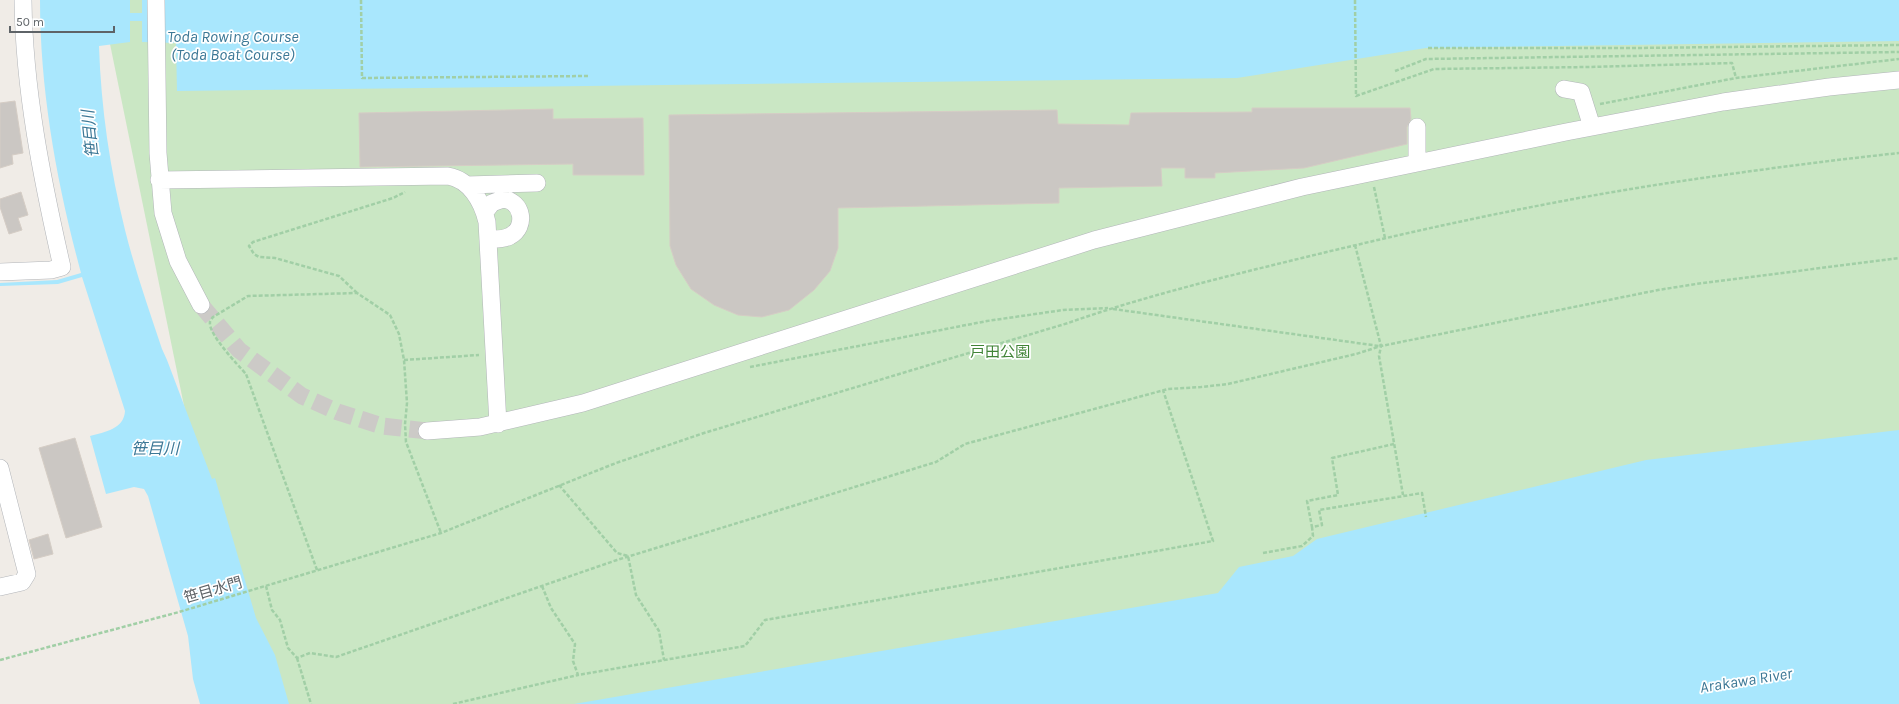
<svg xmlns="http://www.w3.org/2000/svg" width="1899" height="704" viewBox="0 0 1899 704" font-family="Karla,'Noto Sans JP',sans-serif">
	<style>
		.green { fill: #cae7c4 }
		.water { fill: #a9e7fd }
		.building { fill: #cbc7c3; stroke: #d5cdc5 }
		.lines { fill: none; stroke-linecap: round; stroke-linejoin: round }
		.minor-tunnel { stroke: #cccac7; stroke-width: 17; stroke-dasharray: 17 8; stroke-linecap: butt }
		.minor-casing { stroke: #b2b5b9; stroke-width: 18 }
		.path { stroke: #a1cfa6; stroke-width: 2.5; stroke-dasharray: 4 2; stroke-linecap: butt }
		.minor { stroke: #fff; stroke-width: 17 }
		.labels { text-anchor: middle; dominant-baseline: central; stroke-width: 3.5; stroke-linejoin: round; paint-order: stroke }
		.park-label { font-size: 15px; fill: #418437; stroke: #fff }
		.street-label { font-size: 15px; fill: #5e6367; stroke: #fff }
		.water-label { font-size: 16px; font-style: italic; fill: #3c7896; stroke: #fff }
	</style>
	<rect width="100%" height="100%" fill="#f0ece7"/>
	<path class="green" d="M 101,0 L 1899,0 L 1899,652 L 1516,704 L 245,704 Z"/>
	<path class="water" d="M 40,0 L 130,0 L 130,13 L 142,13 L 142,0 L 1899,0 L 1899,41 L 1426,48 L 1237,78 L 177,91 L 176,43 L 142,42 L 142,21 L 130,21 L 130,42 L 99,46 C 101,108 110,169 125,230 C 135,270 149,310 162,349 L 167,360 L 212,479 L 215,478 L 256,618 L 275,655 L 289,704 L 200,704 L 193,679 L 188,636 L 148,496 L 144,489 L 134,487 L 106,494 L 90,436 C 105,432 124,429 125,411 L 82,277 L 58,284 L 0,286 L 0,283 L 57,280 L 81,273 C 57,184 40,92 40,0 Z
		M 1899,430 L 1899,704 L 574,704 L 1218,593 L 1239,567 L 1293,556 L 1317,539 L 1646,460 Z"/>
	<path class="building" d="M 15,101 L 23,153 L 12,155 L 13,164 L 0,168 L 0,103 Z
		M 1252,108 L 1410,108 L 1411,119 L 1407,127 L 1407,144 L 1304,168 L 1215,173 L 1215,178 L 1185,178 L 1185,168 L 1161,168 L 1162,186 L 1059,188 L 1059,203 L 838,208 L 838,248 L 830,271 L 814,290 L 789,310 L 762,317 L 738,315 L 714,305 L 691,289 L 676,265 L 670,246 L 669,115 L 1057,110 L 1058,124 L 1129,125 L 1131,113 L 1252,112 Z
		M 553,109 L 553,119 L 643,118 L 644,175 L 573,175 L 573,164 L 360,167 L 359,113 Z
		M 21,192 L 28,215 L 18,218 L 22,230 L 9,234 L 0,207 L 0,199 Z
		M 75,438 L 102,527 L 66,538 L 39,448 Z
		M 48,534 L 53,554 L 34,559 L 29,540 Z"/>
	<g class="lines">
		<path class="minor-tunnel" d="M 201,305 L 239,350 L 302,396 L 338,412 L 382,426 L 427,431"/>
		<g class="minor-casing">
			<path id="minor" d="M 156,0 L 158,153 L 163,213 L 178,261 L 201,305
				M 1564,89 L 1581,92 L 1592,127
				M 1417,163 L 1417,127
				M 159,180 L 448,176 C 470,180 482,201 487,222 L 498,424
				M 467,185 L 537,183
				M 485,212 L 492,203 L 503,199 C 523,201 527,227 510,236 C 503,240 495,239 488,239
				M 0,272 L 51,270 L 62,267 C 42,179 24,90 23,0
				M 427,431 L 480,427 L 583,403 L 1094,240 L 1302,187 L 1566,132 L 1723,102 L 1829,87 L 1899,80
				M 0,468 L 27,574 L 22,582 L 0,587"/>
		</g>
		<path class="path" d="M 361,0 L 362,78 L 590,76
			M 1355,0 L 1356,96 L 1434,69 L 1589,67 L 1732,63 L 1736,78
			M 1428,48 L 1636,48 L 1899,45
			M 1395,71 L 1426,59 L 1899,52
			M 1600,104 L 1736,78 L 1899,59
			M 1374,187 L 1385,238
			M 1355,245 L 1381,346 L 1379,356 L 1403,495
			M 357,293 L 339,276 L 275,258 L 259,257 L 254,254 L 249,246 L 253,242 L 393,198 L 405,192
			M 1113,309 L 1379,346
			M 404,360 L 479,355
			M 750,367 L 987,321 L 1063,310 L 1108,308
			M 1394,444 L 1332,458 L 1338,495 L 1307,501 L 1312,527 L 1322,525 L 1319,510 L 1422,493 L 1426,517
			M 559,485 L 617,553 L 628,556 L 636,595 L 659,631 L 664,660
			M 1263,553 L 1302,546 L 1313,536 L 1312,527
			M 317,570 L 246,374 C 238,365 208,334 210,322 C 210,321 212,318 213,317 L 248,296 L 357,293 L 390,315 L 399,334 L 404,360 L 407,403 L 405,424 L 406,442 L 441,533
			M 266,586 L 272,610 L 280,620 L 288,648 L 297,658 L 310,653 L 336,657 L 617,560 L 936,462 L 965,444 L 1168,389 L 1201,387 L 1228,384 L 1356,354 L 1381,346 L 1658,290 L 1696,284 L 1899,258
			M 542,586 L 551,608 L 575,644 L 573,661 L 578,675 L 745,646 L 765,620 L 1213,541 L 1163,390
			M 297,658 L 311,704
			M 0,660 L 179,612 L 388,549 L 441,533 L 616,463 L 704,433 L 1068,323 C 1145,296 1224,277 1302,258 C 1425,228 1549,201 1675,182 C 1749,171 1824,161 1899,153
			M 453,704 L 578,675"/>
		<use href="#minor" class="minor"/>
	</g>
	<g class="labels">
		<g class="park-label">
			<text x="1000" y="352">戸田公園</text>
		</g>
		<g class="street-label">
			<text transform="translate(213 590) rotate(-16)">笹目水門</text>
		</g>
		<g class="water-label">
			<text x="233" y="36">Toda Rowing Course<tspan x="233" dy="18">(Toda Boat Course)</tspan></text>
			<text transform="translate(90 134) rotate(-96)">笹目川</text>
			<text x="155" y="448">笹目川</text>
			<text transform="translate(1746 680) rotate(-9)">Arakawa River</text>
		</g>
	</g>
	<path d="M10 26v6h104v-6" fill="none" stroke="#5e6367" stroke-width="2"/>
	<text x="16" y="26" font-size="12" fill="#5e6367" stroke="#ffffff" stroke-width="3" paint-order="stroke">50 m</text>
</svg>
